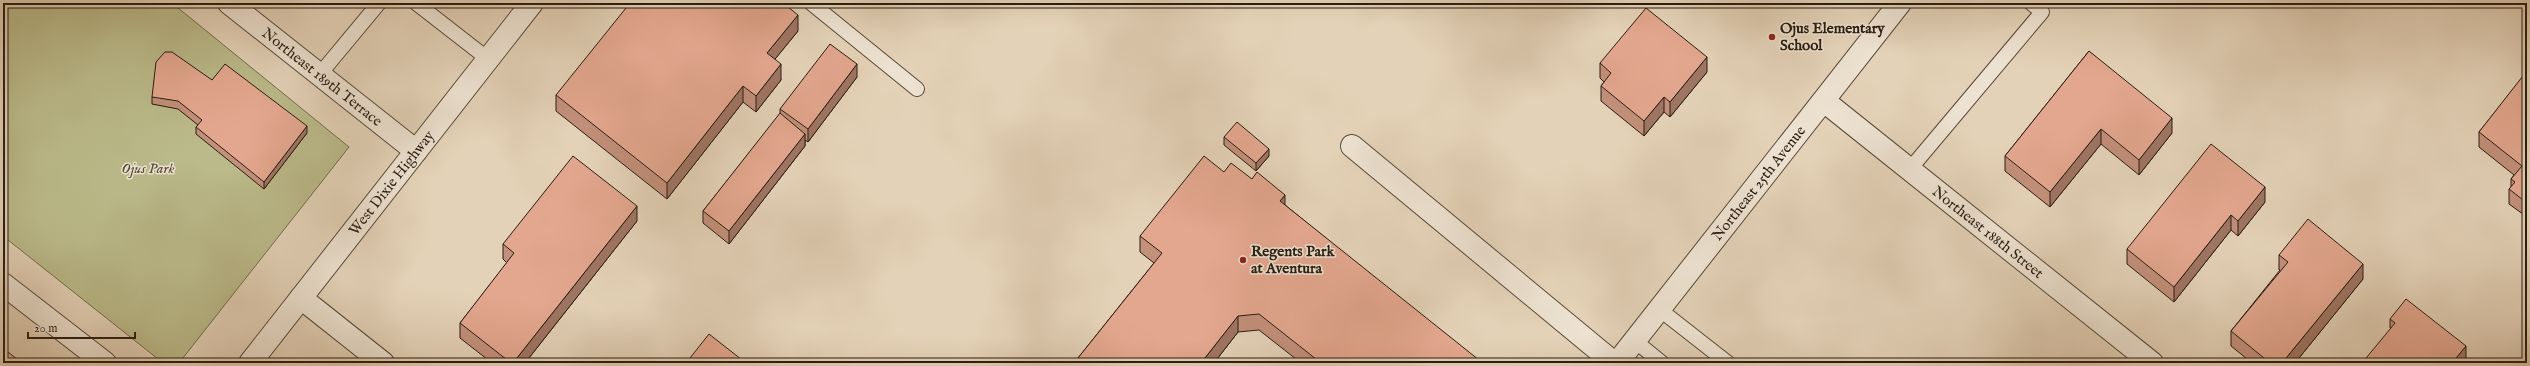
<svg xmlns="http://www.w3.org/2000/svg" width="2530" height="366" viewBox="0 0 2530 366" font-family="'IM FELL English',serif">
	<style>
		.green { fill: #bbba8a; stroke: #726c4e }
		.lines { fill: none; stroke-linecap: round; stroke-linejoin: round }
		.service-casing { stroke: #584a3c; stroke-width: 16 }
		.minor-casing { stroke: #584a3c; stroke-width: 24 }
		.tertiary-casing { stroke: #584a3c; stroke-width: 24 }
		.service { stroke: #ede2d1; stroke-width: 14 }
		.minor { stroke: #ede2d1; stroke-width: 22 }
		.tertiary { stroke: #ede2d1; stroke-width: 22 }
		.wall { fill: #c3907b; stroke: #291d12 }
		.shaded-wall { fill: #9f7564; stroke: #291d12 }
		.building { fill: #e3a78f; stroke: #291d12 }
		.poi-dot { fill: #8f2418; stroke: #ede2d1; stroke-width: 1.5 }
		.labels { text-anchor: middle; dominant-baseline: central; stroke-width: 3; stroke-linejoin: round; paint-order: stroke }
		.poi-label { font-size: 15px; font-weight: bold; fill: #291d12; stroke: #ede2d1; text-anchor: start }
		.street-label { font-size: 15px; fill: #291d12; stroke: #ede2d1 }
		.park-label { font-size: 15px; font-style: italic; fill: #554c36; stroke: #ede2d1 }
	</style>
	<rect width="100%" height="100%" fill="#e4d2b8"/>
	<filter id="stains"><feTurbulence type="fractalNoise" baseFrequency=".005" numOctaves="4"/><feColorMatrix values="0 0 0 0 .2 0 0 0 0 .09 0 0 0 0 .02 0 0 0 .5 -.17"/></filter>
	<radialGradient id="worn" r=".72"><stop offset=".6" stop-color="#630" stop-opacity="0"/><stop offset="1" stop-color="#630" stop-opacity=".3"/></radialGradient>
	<path class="green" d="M 3,3 L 172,3 L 349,147 L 179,363 L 163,363 L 3,236 Z"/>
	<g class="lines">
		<g class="service-casing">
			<path id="service" d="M 416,3 L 488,59
				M 811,3 L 917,89
				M 320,74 L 379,3
				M 1910,169 L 2042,12 L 2031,3
				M 1659,309 L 1728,363
				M 1635,341 L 1662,363"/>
		</g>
		<g class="minor-casing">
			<g id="minor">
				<path id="s1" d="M 229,3 L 416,151"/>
				<path id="s2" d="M 1824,101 L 2152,363"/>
				<path d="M 1352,146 L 1614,363"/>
				<path d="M 3,284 L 105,363"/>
				<path d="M 301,298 L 383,363"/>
				<path id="s3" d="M 1617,363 L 1900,3"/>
			</g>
		</g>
		<g class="tertiary-casing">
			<g id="tertiary">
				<path id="s4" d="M 250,363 L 532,3"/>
			</g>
		</g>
		<use href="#service" class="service"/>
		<use href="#minor" class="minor"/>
		<use href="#tertiary" class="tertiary"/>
	</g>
	<path class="wall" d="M 798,31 L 775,59 L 781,80 L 756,112 L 743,102 L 667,199 L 556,111 L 556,95 Z
		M 2089,51 L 2172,133 L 2139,175 L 2101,144 L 2050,207 L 2005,171 L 2005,156 Z
		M 1600,63 L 1707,72 L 1670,117 L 1664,112 L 1644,136 L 1601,101 L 1601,86 L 1604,82 L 1600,78 Z
		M 2527,72 L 2527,217 L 2509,204 L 2509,189 L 2511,187 L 2511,179 L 2514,175 L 2479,147 L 2479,132 Z
		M 857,77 L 808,142 L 805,140 L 805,146 L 729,244 L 703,223 L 703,211 L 780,114 L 780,109 Z
		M 212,80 L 307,133 L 264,189 L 196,134 L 196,127 L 198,125 L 178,109 L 152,104 L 152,97 Z
		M 1224,137 L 1269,156 L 1256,171 L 1224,145 Z
		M 1224,172 L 1285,205 L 1479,363 L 1301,363 L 1259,330 L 1238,332 L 1214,363 L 1074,363 L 1154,263 L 1140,252 L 1140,236 Z
		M 2265,202 L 2238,236 L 2231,230 L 2174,302 L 2127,264 L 2127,249 Z
		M 637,221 L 525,363 L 492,363 L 460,338 L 460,323 L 507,263 L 503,259 L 503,244 Z
		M 2279,255 L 2363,279 L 2295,363 L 2252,363 L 2231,346 L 2231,331 L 2280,270 L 2279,270 Z
		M 2390,319 L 2466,361 L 2390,328 Z"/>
	<path class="shaded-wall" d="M 798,15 L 798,31 L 767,69 L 767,53 Z
		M 1707,57 L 1707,72 L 1670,117 L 1670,102 Z
		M 781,64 L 781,80 L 756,112 L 756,96 Z
		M 857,64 L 857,77 L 808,142 L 808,129 Z
		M 743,86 L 743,102 L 667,199 L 667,183 Z
		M 1664,97 L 1664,112 L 1644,136 L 1644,121 Z
		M 2172,118 L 2172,133 L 2139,175 L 2139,160 Z
		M 307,126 L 307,133 L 264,189 L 264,182 Z
		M 2101,129 L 2101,144 L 2050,207 L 2050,192 Z
		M 805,134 L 805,146 L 729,244 L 729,231 Z
		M 1269,149 L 1269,156 L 1256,171 L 1256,163 Z
		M 2265,187 L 2265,202 L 2238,236 L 2238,221 Z
		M 1285,195 L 1285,211 L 1280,201 Z
		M 637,206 L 637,221 L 525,363 L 513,363 Z
		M 2231,215 L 2231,230 L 2174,302 L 2174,287 Z
		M 2363,264 L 2363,279 L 2295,363 L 2282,363 Z
		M 1238,316 L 1238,332 L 1214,363 L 1201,363 Z
		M 2466,346 L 2466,361 L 2464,363 L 2452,363 Z"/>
	<path class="building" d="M 630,3 L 655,3 L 659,6 L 662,3 L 783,3 L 798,15 L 767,53 L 781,64 L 756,96 L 743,86 L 667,183 L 556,95 Z
		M 1646,8 L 1707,57 L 1670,102 L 1664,97 L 1644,121 L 1601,86 L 1611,73 L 1600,63 Z
		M 830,44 L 857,64 L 808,129 L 780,109 Z
		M 2089,51 L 2172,118 L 2139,160 L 2101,129 L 2050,192 L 2005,156 Z
		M 165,52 L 172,52 L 212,80 L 225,64 L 307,126 L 264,182 L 196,127 L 202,120 L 178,101 L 152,97 L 156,62 Z
		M 2526,72 L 2527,72 L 2527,203 L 2509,189 L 2515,182 L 2511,179 L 2522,166 L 2479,132 Z
		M 780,113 L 805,134 L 729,231 L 703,211 Z
		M 1237,122 L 1269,149 L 1256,163 L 1224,137 Z
		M 2211,144 L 2265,187 L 2238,221 L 2231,215 L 2174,287 L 2127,249 Z
		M 573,156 L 637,206 L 513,363 L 511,363 L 460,323 L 514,253 L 503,244 Z
		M 1204,156 L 1224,172 L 1231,163 L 1252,179 L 1257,172 L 1285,195 L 1280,201 L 1479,360 L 1477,363 L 1321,363 L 1259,314 L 1238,316 L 1201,363 L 1074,363 L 1162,253 L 1140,236 Z
		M 2308,219 L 2363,264 L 2282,363 L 2270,363 L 2231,331 L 2288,262 L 2279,255 Z
		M 2406,299 L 2466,346 L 2452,363 L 2362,363 L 2395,323 L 2390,319 Z
		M 709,334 L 746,363 L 686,363 Z
		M 3,348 L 22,363 L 3,363 Z"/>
	<g class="poi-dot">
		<circle cx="1772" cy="37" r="4"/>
		<circle cx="1243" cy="260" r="4"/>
	</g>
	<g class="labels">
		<g class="poi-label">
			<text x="1780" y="28">Ojus Elementary<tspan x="1780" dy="17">School</tspan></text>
			<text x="1251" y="251">Regents Park<tspan x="1251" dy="17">at Aventura</tspan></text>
		</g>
		<g class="street-label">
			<text stroke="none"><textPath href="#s1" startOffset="119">Northeast 189th Terrace</textPath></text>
			<text stroke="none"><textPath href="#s4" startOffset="229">West Dixie Highway</textPath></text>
			<text stroke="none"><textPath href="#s3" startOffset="229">Northeast 25th Avenue</textPath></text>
			<text stroke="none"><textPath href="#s2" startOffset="210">Northeast 188th Street</textPath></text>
		</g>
		<g class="park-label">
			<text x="148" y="168">Ojus Park</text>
		</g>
	</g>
	<rect width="2530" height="366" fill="none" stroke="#e4d2b8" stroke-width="16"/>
	<rect x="4" y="4" width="2522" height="358" fill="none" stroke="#291d12" stroke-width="2"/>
	<rect x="8" y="8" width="2514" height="350" fill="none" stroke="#291d12"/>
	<path d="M28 332v6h107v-6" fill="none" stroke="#291d12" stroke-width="2"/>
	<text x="34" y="332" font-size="12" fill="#291d12" stroke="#ede2d1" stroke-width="3" paint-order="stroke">20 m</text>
	<rect width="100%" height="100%" filter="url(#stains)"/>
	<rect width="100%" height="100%" fill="url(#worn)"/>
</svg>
